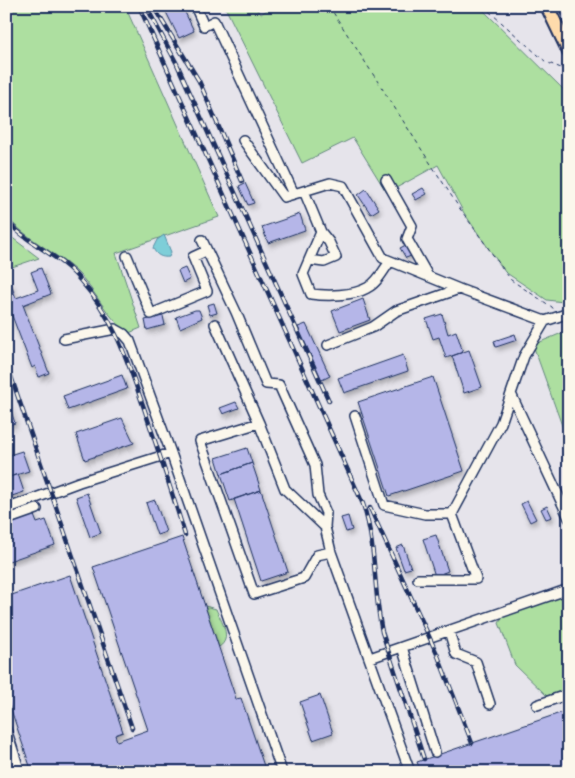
<svg xmlns="http://www.w3.org/2000/svg" width="575" height="778" viewBox="0 0 575 778" font-family="'Balsamiq Sans',sans-serif">
	<style>
		.green { fill: #addfa0; stroke: #64877f }
		.water { fill: #7eced8; stroke: #568ea7 }
		.building { fill: #b5b6e8; stroke: #1b2f5e; filter: url(#shadow) }
		.lines { fill: none; stroke-linecap: round; stroke-linejoin: round }
		.minor-casing { stroke: #1b2f5e; stroke-width: 12 }
		.highway-casing { stroke: #1b2f5e; stroke-width: 16 }
		.path { stroke: #1b2f5e; stroke-width: 1; stroke-dasharray: 4 4; stroke-linecap: butt }
		.minor { stroke: #fbf7ec; stroke-width: 9 }
		.highway { stroke: #fedbac; stroke-width: 12 }
		.rail-casing { stroke: #1b2f5e; stroke-width: 4.5 }
		.rail { stroke: #fbf7ec; stroke-width: 2.5; stroke-dasharray: 8; stroke-linecap: butt }
	</style>
	<defs>
		<filter id="shadow"><feDropShadow dx="2" dy="3.5" stdDeviation="2.5" flood-color="#0004"/></filter>
	</defs>
	<rect width="100%" height="100%" fill="#e6e4eb"/>
	<filter id="ink" filterUnits="userSpaceOnUse"><feTurbulence type="fractalNoise" baseFrequency=".02" numOctaves="2"/><feDisplacementMap in="SourceGraphic" scale="10" xChannelSelector="R" yChannelSelector="G"/><feConvolveMatrix kernelMatrix="1 2 1 2 8 2 1 2 1" color-interpolation-filters="sRGB"/></filter>
	<g filter="url(#ink)">
		<path class="green" d="M 6,6 L 125,6 L 219,217 L 116,253 L 141,328 L 129,333 C 106,318 96,290 76,271 C 54,251 26,239 6,216 Z
			M 254,6 L 261,14 L 273,6 L 479,6 L 569,95 L 569,299 L 563,302 L 547,300 L 505,272 L 464,213 L 438,165 L 387,193 L 353,138 L 302,163 L 225,7 Z
			M 6,233 L 39,258 L 6,269 Z
			M 569,330 L 569,445 L 533,345 Z
			M 569,594 L 569,689 L 547,696 L 515,665 L 499,623 L 503,617 Z
			M 205,606 L 216,609 C 221,621 233,638 219,647 Z"/>
		<path class="water" d="M 164,235 L 171,252 L 169,257 C 161,258 156,255 153,248 L 157,240 Z"/>
		<path class="building" d="M 182,6 L 194,31 L 179,38 L 164,8 Z
			M 245,183 L 254,203 L 248,205 L 239,186 Z
			M 423,188 L 427,194 L 416,200 L 412,194 Z
			M 366,189 L 379,209 L 371,214 L 358,195 Z
			M 300,214 L 305,230 L 268,243 L 262,227 Z
			M 406,245 L 411,256 L 406,258 L 400,248 Z
			M 41,268 L 51,294 L 23,305 L 49,373 L 39,377 L 35,366 L 32,368 L 6,300 L 6,283 L 10,282 L 16,298 L 38,290 L 31,272 Z
			M 185,268 L 190,279 L 183,283 L 178,271 Z
			M 363,299 L 370,320 L 340,331 L 332,311 Z
			M 214,303 L 217,313 L 210,315 L 207,305 Z
			M 195,310 L 199,310 L 202,318 L 180,328 L 176,317 Z
			M 442,314 L 448,334 L 456,331 L 463,352 L 446,358 L 439,337 L 433,339 L 426,319 Z
			M 163,316 L 165,325 L 147,330 L 145,320 Z
			M 306,324 L 330,376 L 322,380 L 298,327 Z
			M 515,334 L 517,340 L 496,347 L 494,341 Z
			M 469,350 L 482,387 L 464,393 L 452,356 Z
			M 403,355 L 408,371 L 344,393 L 338,378 Z
			M 122,375 L 127,389 L 68,410 L 63,396 Z
			M 433,377 L 464,471 L 389,496 L 358,402 Z
			M 6,397 L 15,423 L 6,426 Z
			M 236,402 L 239,408 L 223,414 L 220,408 Z
			M 122,418 L 134,443 L 85,460 L 76,434 Z
			M 247,448 L 252,463 L 221,474 L 216,458 Z
			M 22,451 L 29,471 L 6,478 L 6,456 Z
			M 252,463 L 261,490 L 230,501 L 221,474 Z
			M 18,474 L 24,492 L 9,497 L 6,478 Z
			M 261,490 L 288,572 L 261,581 L 234,499 Z
			M 87,493 L 101,533 L 90,537 L 76,497 Z
			M 155,500 L 166,532 L 157,535 L 146,503 Z
			M 527,501 L 536,519 L 530,522 L 521,504 Z
			M 547,506 L 552,517 L 546,519 L 541,509 Z
			M 33,513 L 37,523 L 46,520 L 55,545 L 6,562 L 6,522 Z
			M 348,516 L 352,530 L 346,532 L 341,518 Z
			M 436,535 L 448,571 L 435,576 L 423,539 Z
			M 182,537 L 236,699 L 241,698 L 266,772 L 32,772 L 6,695 L 6,597 L 70,575 L 123,732 L 115,735 L 117,741 L 148,730 L 93,567 Z
			M 403,545 L 411,568 L 404,570 L 396,548 Z
			M 320,695 L 333,733 L 313,740 L 300,702 Z
			M 569,710 L 569,772 L 421,772 L 417,762 Z"/>
		<g class="lines">
			<g class="minor-casing">
				<path id="minor" d="M 195,6 L 204,26 L 214,21 L 294,194
					M 243,140 L 284,197 L 330,183 L 343,186 L 383,258 L 459,289 L 545,321 L 569,313
					M 386,180 L 412,226 L 407,239 L 428,276
					M 304,191 L 321,232 L 303,274 L 311,294 C 327,296 353,296 367,288 C 377,283 384,270 390,261
					M 202,240 L 236,312 L 266,384 L 279,385 L 315,465 L 318,495 L 326,513 L 325,527
					M 127,256 L 151,314 L 207,291 L 193,257 L 206,251
					M 309,260 L 324,262 L 336,257 L 329,242 L 321,232
					M 215,324 L 259,423
					M 64,339 L 115,329 L 124,334 L 130,341 L 171,453 L 282,772
					M 328,345 L 373,327 L 396,311 L 459,289
					M 512,396 L 569,518
					M 355,416 L 384,505 L 425,514 L 452,514
					M 6,509 L 79,482 L 171,453
					M 6,520 L 37,509
					M 331,552 L 317,555 L 304,578 L 254,594 L 200,441 L 259,423 L 285,489 L 325,527 L 331,552 L 410,772
					M 418,579 L 476,579 L 452,514 L 501,423 L 524,356 L 545,321
					M 449,631 L 456,654 L 476,662 L 490,704
					M 402,647 L 435,752
					M 370,658 L 569,589
					M 537,705 L 569,694
					M 6,729 L 20,772"/>
			</g>
			<g class="highway-casing">
				<path id="highway" d="M 547,6 L 569,52"/>
			</g>
			<path class="path" d="M 329,6 L 458,206 L 511,280 L 552,307 L 554,310
				M 483,6 L 546,62 L 561,68 L 569,64"/>
			<use href="#minor" class="minor"/>
			<use href="#highway" class="highway"/>
			<g class="rail-casing">
				<path id="rail" d="M 139,6 L 363,504 C 377,547 373,588 382,632 L 424,759
					M 146,6 L 177,64 L 329,401
					M 153,6 L 199,81 L 242,181
					M 6,220 C 27,244 60,255 80,280 C 115,319 127,360 144,408 C 158,450 172,492 185,535
					M 6,362 L 132,728
					M 370,508 L 438,656 L 472,743"/>
			</g>
			<use href="#rail" class="rail"/>
		</g>
	</g>
	<rect width="575" height="778" fill="none" stroke="#fbf7ec" stroke-width="25"/>
	<rect x="12" y="12" width="550" height="753" fill="none" stroke="#1b2f5e" stroke-width="2" filter="url(#ink)"/>
</svg>
